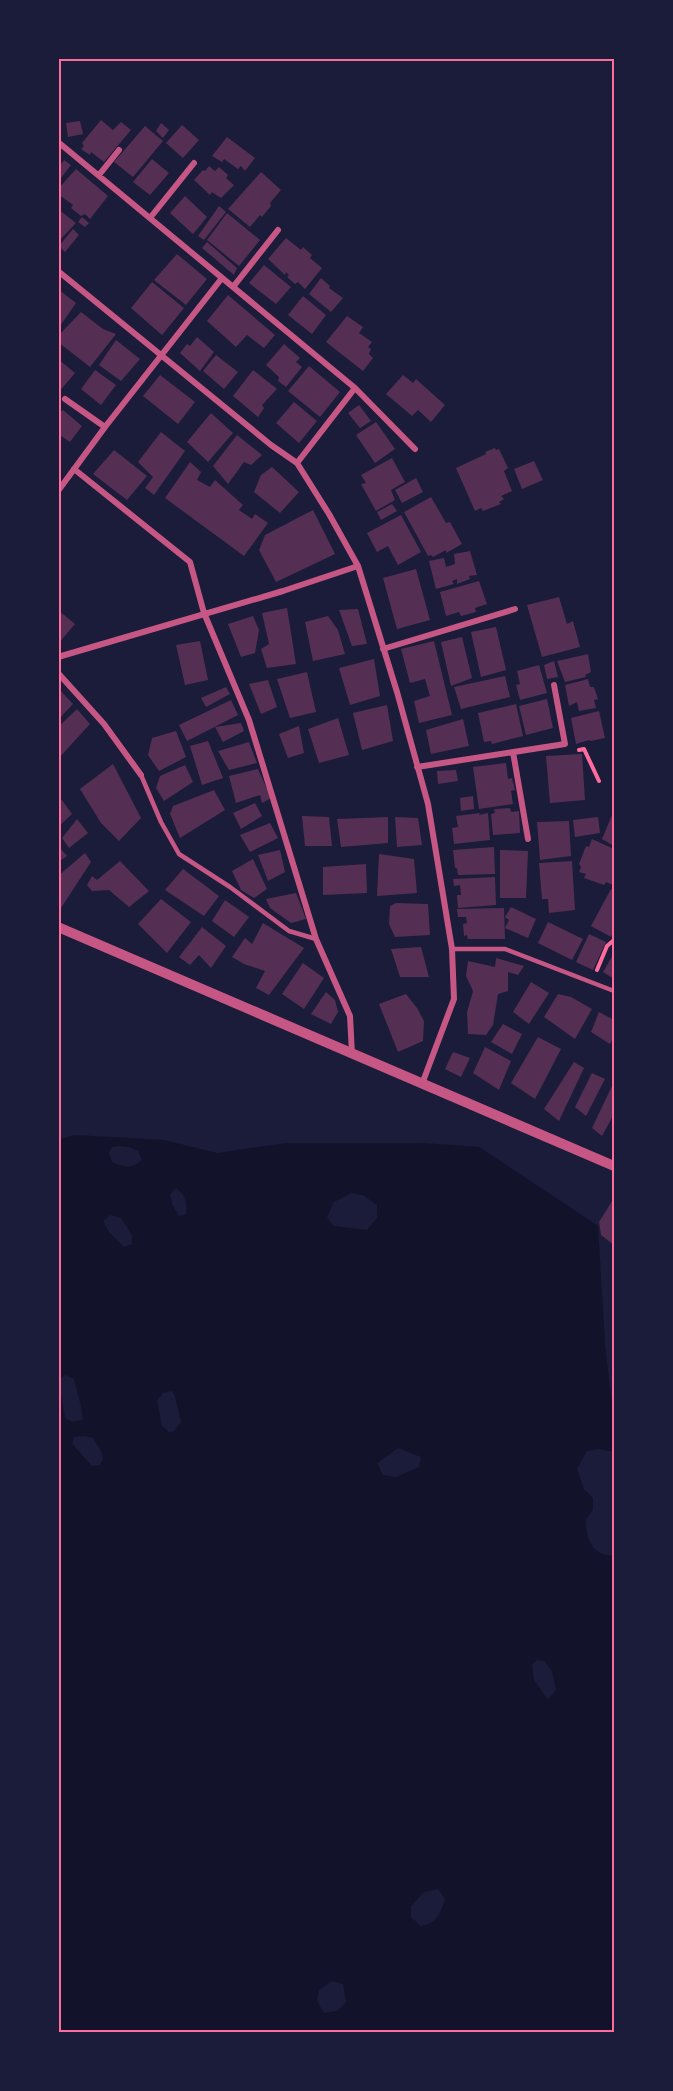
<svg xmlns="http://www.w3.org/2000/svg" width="673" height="2091" viewBox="0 0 673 2091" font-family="Lato,sans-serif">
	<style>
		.water { fill: #12122b; fill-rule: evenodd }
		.building { fill: #542f53 }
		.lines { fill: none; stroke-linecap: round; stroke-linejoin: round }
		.path { stroke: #ff6b9d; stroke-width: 4 }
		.service { stroke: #c65784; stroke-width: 4.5 }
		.minor { stroke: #c65784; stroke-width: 6 }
		.tertiary { stroke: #c65784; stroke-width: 10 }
		.neatline { fill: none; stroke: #ff6b9d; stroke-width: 2 }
	</style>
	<rect width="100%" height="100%" fill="#1b1b3a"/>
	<path class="water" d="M 75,1135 L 164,1140 L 217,1153 L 286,1143 L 422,1143 L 479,1147 L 598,1226 L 605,1344 L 614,1422 L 614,1452 L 599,1449 L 587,1451 L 577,1469 L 584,1489 L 593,1498 L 593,1510 L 586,1519 C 586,1539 591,1555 614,1556 L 614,2032 L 59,2032 L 59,1384 L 65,1418 L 72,1422 L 83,1420 L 81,1406 L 74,1379 L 65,1375 L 59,1379 L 58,1140 ZM 118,1146 L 129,1147 L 138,1151 L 142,1160 C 131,1169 124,1168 112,1162 L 109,1153 L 112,1147 ZM 176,1188 C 186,1195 187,1203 186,1214 L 179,1216 L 172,1204 L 170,1194 ZM 351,1193 L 363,1195 L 377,1205 L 377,1218 L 367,1230 L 333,1226 L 327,1217 L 334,1202 ZM 110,1215 L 121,1218 L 132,1235 L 132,1244 L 124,1247 L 109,1232 L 103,1221 ZM 172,1391 L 175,1396 L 181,1422 L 174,1431 L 169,1432 L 162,1426 L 157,1401 L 163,1393 ZM 84,1436 L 93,1438 L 101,1451 L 103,1459 L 100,1465 L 92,1466 L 72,1444 L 74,1437 ZM 398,1448 L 421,1457 L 419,1467 L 396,1477 L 383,1475 L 377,1463 ZM 537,1660 L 544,1661 L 552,1671 L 556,1690 L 548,1700 L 534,1680 L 532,1665 ZM 438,1889 L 445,1899 C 440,1914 438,1923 421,1926 L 411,1917 L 411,1906 L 424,1892 ZM 332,1981 L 343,1984 L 346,2002 L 337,2011 L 324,2013 L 317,2001 L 319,1990 Z"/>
	<path class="building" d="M 101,120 L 113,130 L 121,122 L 131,130 L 104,162 L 91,152 L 90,155 L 81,149 L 84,146 L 82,143 Z
		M 80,121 L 83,134 L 68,137 L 66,123 Z
		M 161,123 L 169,130 L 163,138 L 156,131 Z
		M 182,125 L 199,140 L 183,158 L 166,143 Z
		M 145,126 L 163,141 L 133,177 L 114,162 Z
		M 227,137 L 255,158 L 245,171 L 241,166 L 238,169 L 224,159 L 222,162 L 212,156 Z
		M 152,159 L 169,173 L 150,195 L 133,182 Z
		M 64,160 L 71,165 L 58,182 L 58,168 Z
		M 209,166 L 215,171 L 219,167 L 228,175 L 226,178 L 234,185 L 221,198 L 212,192 L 210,195 L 194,180 L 203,170 L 205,171 Z
		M 76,169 L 108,196 L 90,219 L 85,214 L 81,216 L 71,208 L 73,205 L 58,194 L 58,189 Z
		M 261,172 L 281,190 L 270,203 L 271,206 L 262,217 L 260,215 L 250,227 L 228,209 Z
		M 185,196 L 207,217 L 193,234 L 170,213 Z
		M 219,206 L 226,212 L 204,240 L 198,236 Z
		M 58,209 L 76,223 L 58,242 Z
		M 227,213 L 260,240 L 239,266 L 207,240 Z
		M 82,217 L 89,223 L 85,227 L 78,222 Z
		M 73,229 L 79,235 L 65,252 L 59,246 Z
		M 286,238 L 301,250 L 303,247 L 312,255 L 310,258 L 322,268 L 305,289 L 298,282 L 295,284 L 287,277 L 289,275 L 286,272 L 285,275 L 268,259 Z
		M 207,242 L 237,268 L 234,275 L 202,248 Z
		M 177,254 L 207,279 L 186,305 L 154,280 Z
		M 264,265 L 291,287 L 276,304 L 249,283 Z
		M 321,278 L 330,286 L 329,288 L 343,298 L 331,312 L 309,294 Z
		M 152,282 L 184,308 L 162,335 L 131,308 Z
		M 58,289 L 76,303 L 58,329 Z
		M 228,295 L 275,335 L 264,348 L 247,335 L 236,347 L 207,321 Z
		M 303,296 L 326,315 L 312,334 L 288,315 Z
		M 81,312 L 103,329 L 116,334 L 90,367 L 58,342 L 58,336 Z
		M 347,316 L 363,327 L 359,333 L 372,342 L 368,347 L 371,349 L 369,354 L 373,358 L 363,371 L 326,342 Z
		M 197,337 L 214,352 L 200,371 L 180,353 L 187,344 L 190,346 Z
		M 116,340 L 140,359 L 121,381 L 99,365 Z
		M 284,344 L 300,358 L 296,362 L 302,367 L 286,387 L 278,381 L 279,377 L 266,365 Z
		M 216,355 L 238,372 L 224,389 L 203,371 Z
		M 58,359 L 75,373 L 58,393 Z
		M 309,366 L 340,392 L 320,417 L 288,391 Z
		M 95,370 L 116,385 L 101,405 L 81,389 Z
		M 253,370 L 277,389 L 262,405 L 264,408 L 258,417 L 233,396 Z
		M 160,375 L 195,402 L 178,424 L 143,396 Z
		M 403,375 L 413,383 L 416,379 L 445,405 L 431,422 L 418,410 L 412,416 L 386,394 Z
		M 294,402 L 317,421 L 299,443 L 276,423 Z
		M 359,405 L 371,421 L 360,428 L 348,413 Z
		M 63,410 L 82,426 L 70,442 L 58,434 L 58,414 Z
		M 211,413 L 233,433 L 208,462 L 187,442 Z
		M 376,422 L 395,449 L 375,463 L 356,435 Z
		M 161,432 L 185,451 L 154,495 L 145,488 L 153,477 L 138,462 Z
		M 237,435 L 262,455 L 251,465 L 244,462 L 228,484 L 213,466 Z
		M 495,448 L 496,450 L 499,449 L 508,468 L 504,471 L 512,491 L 501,496 L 504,499 L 499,502 L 501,504 L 483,511 L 481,508 L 475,511 L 456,468 L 486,454 L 485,452 Z
		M 114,450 L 147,476 L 127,500 L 93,474 Z
		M 392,458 L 405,482 L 391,490 L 395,500 L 376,511 L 361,484 L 366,483 L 361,475 Z
		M 534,461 L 543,480 L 522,489 L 514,469 Z
		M 190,462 L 201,472 L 197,480 L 210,487 L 215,480 L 243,505 L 239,510 L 252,519 L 255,514 L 268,523 L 244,556 L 165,498 Z
		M 272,467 L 299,492 L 280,513 L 254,492 L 261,475 Z
		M 416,478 L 423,492 L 402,503 L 395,490 Z
		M 431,497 L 446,523 L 450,522 L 462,544 L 446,553 L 446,550 L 433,557 L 431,555 L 428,556 L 404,512 Z
		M 392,504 L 397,511 L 381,520 L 377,512 Z
		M 313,510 L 335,554 L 276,582 L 259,550 L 265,535 Z
		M 401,515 L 421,552 L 398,565 L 388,546 L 377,552 L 367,533 Z
		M 470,551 L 477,575 L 469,576 L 470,579 L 457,584 L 457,579 L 452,581 L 454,584 L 436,589 L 429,561 L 444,558 L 446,567 L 455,564 L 454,554 Z
		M 416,569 L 430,620 L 397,629 L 383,578 Z
		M 479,581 L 487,604 L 475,608 L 476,612 L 461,616 L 459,612 L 446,616 L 440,592 Z
		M 559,597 L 567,624 L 573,621 L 580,647 L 542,657 L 527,605 Z
		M 287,608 L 296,664 L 267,668 L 261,649 L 269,644 L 262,613 Z
		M 358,609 L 367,644 L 352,646 L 339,610 Z
		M 58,610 L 75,624 L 58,644 Z
		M 253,616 L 259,630 L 255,653 L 241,657 L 228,624 Z
		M 328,616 L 338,630 L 345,654 L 313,661 L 305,622 Z
		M 496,627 L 506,670 L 481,677 L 471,632 Z
		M 462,637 L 472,678 L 451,686 L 441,642 Z
		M 200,641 L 208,680 L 185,685 L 176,645 Z
		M 434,641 L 452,715 L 419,723 L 414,701 L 430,696 L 425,679 L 410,683 L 401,649 Z
		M 588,654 L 591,672 L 585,675 L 586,677 L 565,682 L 557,661 Z
		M 374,659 L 380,696 L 350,705 L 339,668 Z
		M 554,661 L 558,677 L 547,679 L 544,665 Z
		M 539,665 L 547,693 L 520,700 L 516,685 L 520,684 L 517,671 Z
		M 307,672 L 316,712 L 290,718 L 277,679 Z
		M 505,676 L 510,697 L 461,709 L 454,687 Z
		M 588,679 L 590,687 L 594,687 L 598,699 L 594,700 L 596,708 L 579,711 L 577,702 L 569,706 L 565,685 Z
		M 268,680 L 277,707 L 261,714 L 249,684 Z
		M 226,687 L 230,694 L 206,707 L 201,698 Z
		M 58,688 L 73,704 L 58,720 Z
		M 547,699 L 553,728 L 526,735 L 519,706 Z
		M 231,700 L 238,715 L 187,741 L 179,725 Z
		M 516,704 L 523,736 L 492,744 L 491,741 L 484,742 L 478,713 Z
		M 387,705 L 393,741 L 362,750 L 353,713 Z
		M 77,709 L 90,724 L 58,759 L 58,727 Z
		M 599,711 L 605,738 L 591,741 L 589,740 L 576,744 L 571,718 Z
		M 338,718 L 349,755 L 319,763 L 308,729 Z
		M 463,719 L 469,746 L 431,754 L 426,730 Z
		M 241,723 L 244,731 L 223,742 L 215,727 Z
		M 299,726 L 304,753 L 288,758 L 279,734 Z
		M 176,731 L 186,757 L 159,771 L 148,755 L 152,738 Z
		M 208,741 L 223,778 L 202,785 L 190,746 Z
		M 249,742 L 257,763 L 229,770 L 218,751 Z
		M 582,754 L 585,800 L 550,803 L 546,756 Z
		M 506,763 L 508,779 L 512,778 L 515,790 L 511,791 L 513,804 L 479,809 L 473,767 Z
		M 113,764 L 141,818 L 119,841 L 101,823 L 80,789 Z
		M 185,765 L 193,782 L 164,801 L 156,788 L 160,776 Z
		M 258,769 L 271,798 L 262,803 L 260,795 L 236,803 L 229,776 Z
		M 456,770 L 458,781 L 438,784 L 437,771 Z
		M 214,790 L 225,810 L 180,838 L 170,814 L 173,806 Z
		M 473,796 L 474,809 L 461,811 L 460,798 Z
		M 62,800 L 72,814 L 58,827 L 58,803 Z
		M 255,803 L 262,816 L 241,829 L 233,813 Z
		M 510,808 L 511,812 L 519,811 L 520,833 L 493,835 L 491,814 L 495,813 L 494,809 Z
		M 480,813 L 479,815 L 488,813 L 490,840 L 454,844 L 452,828 L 458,827 L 456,816 Z
		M 612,815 L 614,816 L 614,846 L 602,839 Z
		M 302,816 L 329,817 L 332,846 L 305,846 Z
		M 388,817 L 388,843 L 341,847 L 337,819 Z
		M 395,817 L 418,818 L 422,845 L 397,847 Z
		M 598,817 L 600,833 L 575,837 L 573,820 Z
		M 77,819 L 88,833 L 69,848 L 62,838 Z
		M 569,821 L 571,856 L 540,860 L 537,822 Z
		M 270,823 L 278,838 L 250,852 L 240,835 Z
		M 592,839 L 614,849 L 613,885 L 606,882 L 604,885 L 584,878 L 586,874 L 579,872 L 581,867 L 579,864 L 586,846 L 589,847 Z
		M 58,846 L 67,856 L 58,862 Z
		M 494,847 L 495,874 L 458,875 L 457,868 L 455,868 L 453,850 Z
		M 280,850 L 285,872 L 268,881 L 258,855 Z
		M 500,850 L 528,851 L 526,898 L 500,898 Z
		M 85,853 L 91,862 L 61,908 L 58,907 L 58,876 Z
		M 379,854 L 414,859 L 417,893 L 377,896 Z
		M 253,859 L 267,889 L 254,898 L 241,890 L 232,871 Z
		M 120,861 L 149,891 L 129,907 L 109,890 L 92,891 L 87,885 L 92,876 L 97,880 Z
		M 572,861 L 575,910 L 549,913 L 548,899 L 542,899 L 539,863 Z
		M 366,864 L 367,893 L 323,895 L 323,867 Z
		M 183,869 L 219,896 L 204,916 L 165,890 Z
		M 495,877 L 496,905 L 458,908 L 457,895 L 461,895 L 460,885 L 454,886 L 453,879 Z
		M 611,889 L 614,890 L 614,930 L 611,937 L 591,926 Z
		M 296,893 L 306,919 L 291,923 L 270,908 L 266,899 Z
		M 161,899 L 191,922 L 167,953 L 138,924 Z
		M 225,900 L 249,917 L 234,937 L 212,921 Z
		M 396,903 L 428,904 L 430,935 L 395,937 L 389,924 L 390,906 Z
		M 511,907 L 536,919 L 528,938 L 505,928 L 509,920 L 505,917 Z
		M 504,908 L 505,939 L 468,939 L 467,935 L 464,936 L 463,924 L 467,923 L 466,917 L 458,917 L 457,909 Z
		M 548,922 L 583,939 L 572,960 L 538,943 Z
		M 263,923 L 304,948 L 269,995 L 256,988 L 265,971 L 244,964 L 232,957 L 245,938 L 252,944 Z
		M 202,927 L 226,946 L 211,968 L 199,955 L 190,965 L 179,957 Z
		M 589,934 L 606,942 L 593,970 L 576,962 Z
		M 421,947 L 429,977 L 400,977 L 391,949 Z
		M 614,953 L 614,979 L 603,972 Z
		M 496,958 L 524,966 L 518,975 L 508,972 L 508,991 L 498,994 L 493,1025 L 486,1035 L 468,1034 L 467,1012 L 473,991 L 466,976 L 468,961 L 495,967 Z
		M 303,963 L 324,978 L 304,1009 L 282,994 Z
		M 531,982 L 549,993 L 529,1024 L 513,1012 Z
		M 326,992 L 335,1000 L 338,1012 L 331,1024 L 311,1014 Z
		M 406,994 L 417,1008 L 424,1021 L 423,1041 L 398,1052 L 379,1004 Z
		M 558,994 L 571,997 L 592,1009 L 575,1039 L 544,1017 Z
		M 599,1012 L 614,1020 L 614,1036 L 610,1044 L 591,1032 Z
		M 503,1024 L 522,1034 L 512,1054 L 491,1042 Z
		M 538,1037 L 561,1049 L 535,1099 L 511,1083 Z
		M 485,1047 L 511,1061 L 499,1090 L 473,1073 Z
		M 453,1052 L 470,1058 L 461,1077 L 445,1069 Z
		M 574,1062 L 584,1068 L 559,1121 L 544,1109 Z
		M 592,1073 L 605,1079 L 586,1116 L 575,1107 Z
		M 613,1084 L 614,1085 L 614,1114 L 602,1136 L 592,1128 Z
		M 614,1198 L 614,1245 L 601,1235 L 599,1222 Z"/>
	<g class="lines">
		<path class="path" d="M 579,750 L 584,749 L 599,781
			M 597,970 L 607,946 L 614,940"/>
		<path class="service" d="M 141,775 L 161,822 L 179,854 L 230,887 L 289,931 L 316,939
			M 452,949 L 505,949 L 614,991"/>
		<path class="minor" d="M 58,142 L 355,388 L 297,463
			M 99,175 L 119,150
			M 150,218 L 194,163
			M 58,271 L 271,445 L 297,463 L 329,514 L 358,566 L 397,692 L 428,804 L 452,949 L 454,999 L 422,1084
			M 233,287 L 278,230
			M 355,388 L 415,449
			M 65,399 L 105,427
			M 74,469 L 190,562 L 204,613 L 249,720 L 316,939 L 350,1016 L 352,1054
			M 58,491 L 105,427 L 222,278
			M 383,649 L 515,609
			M 58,657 L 283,591 L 358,566
			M 58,673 L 104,724 L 141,775
			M 513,752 L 528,839
			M 417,767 L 565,744 L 554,685"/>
		<path class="tertiary" d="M 58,927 L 614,1166"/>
	</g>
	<rect width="673" height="2091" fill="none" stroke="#1b1b3a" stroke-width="120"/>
	<rect x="60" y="60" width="553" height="1971" class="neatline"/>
</svg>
